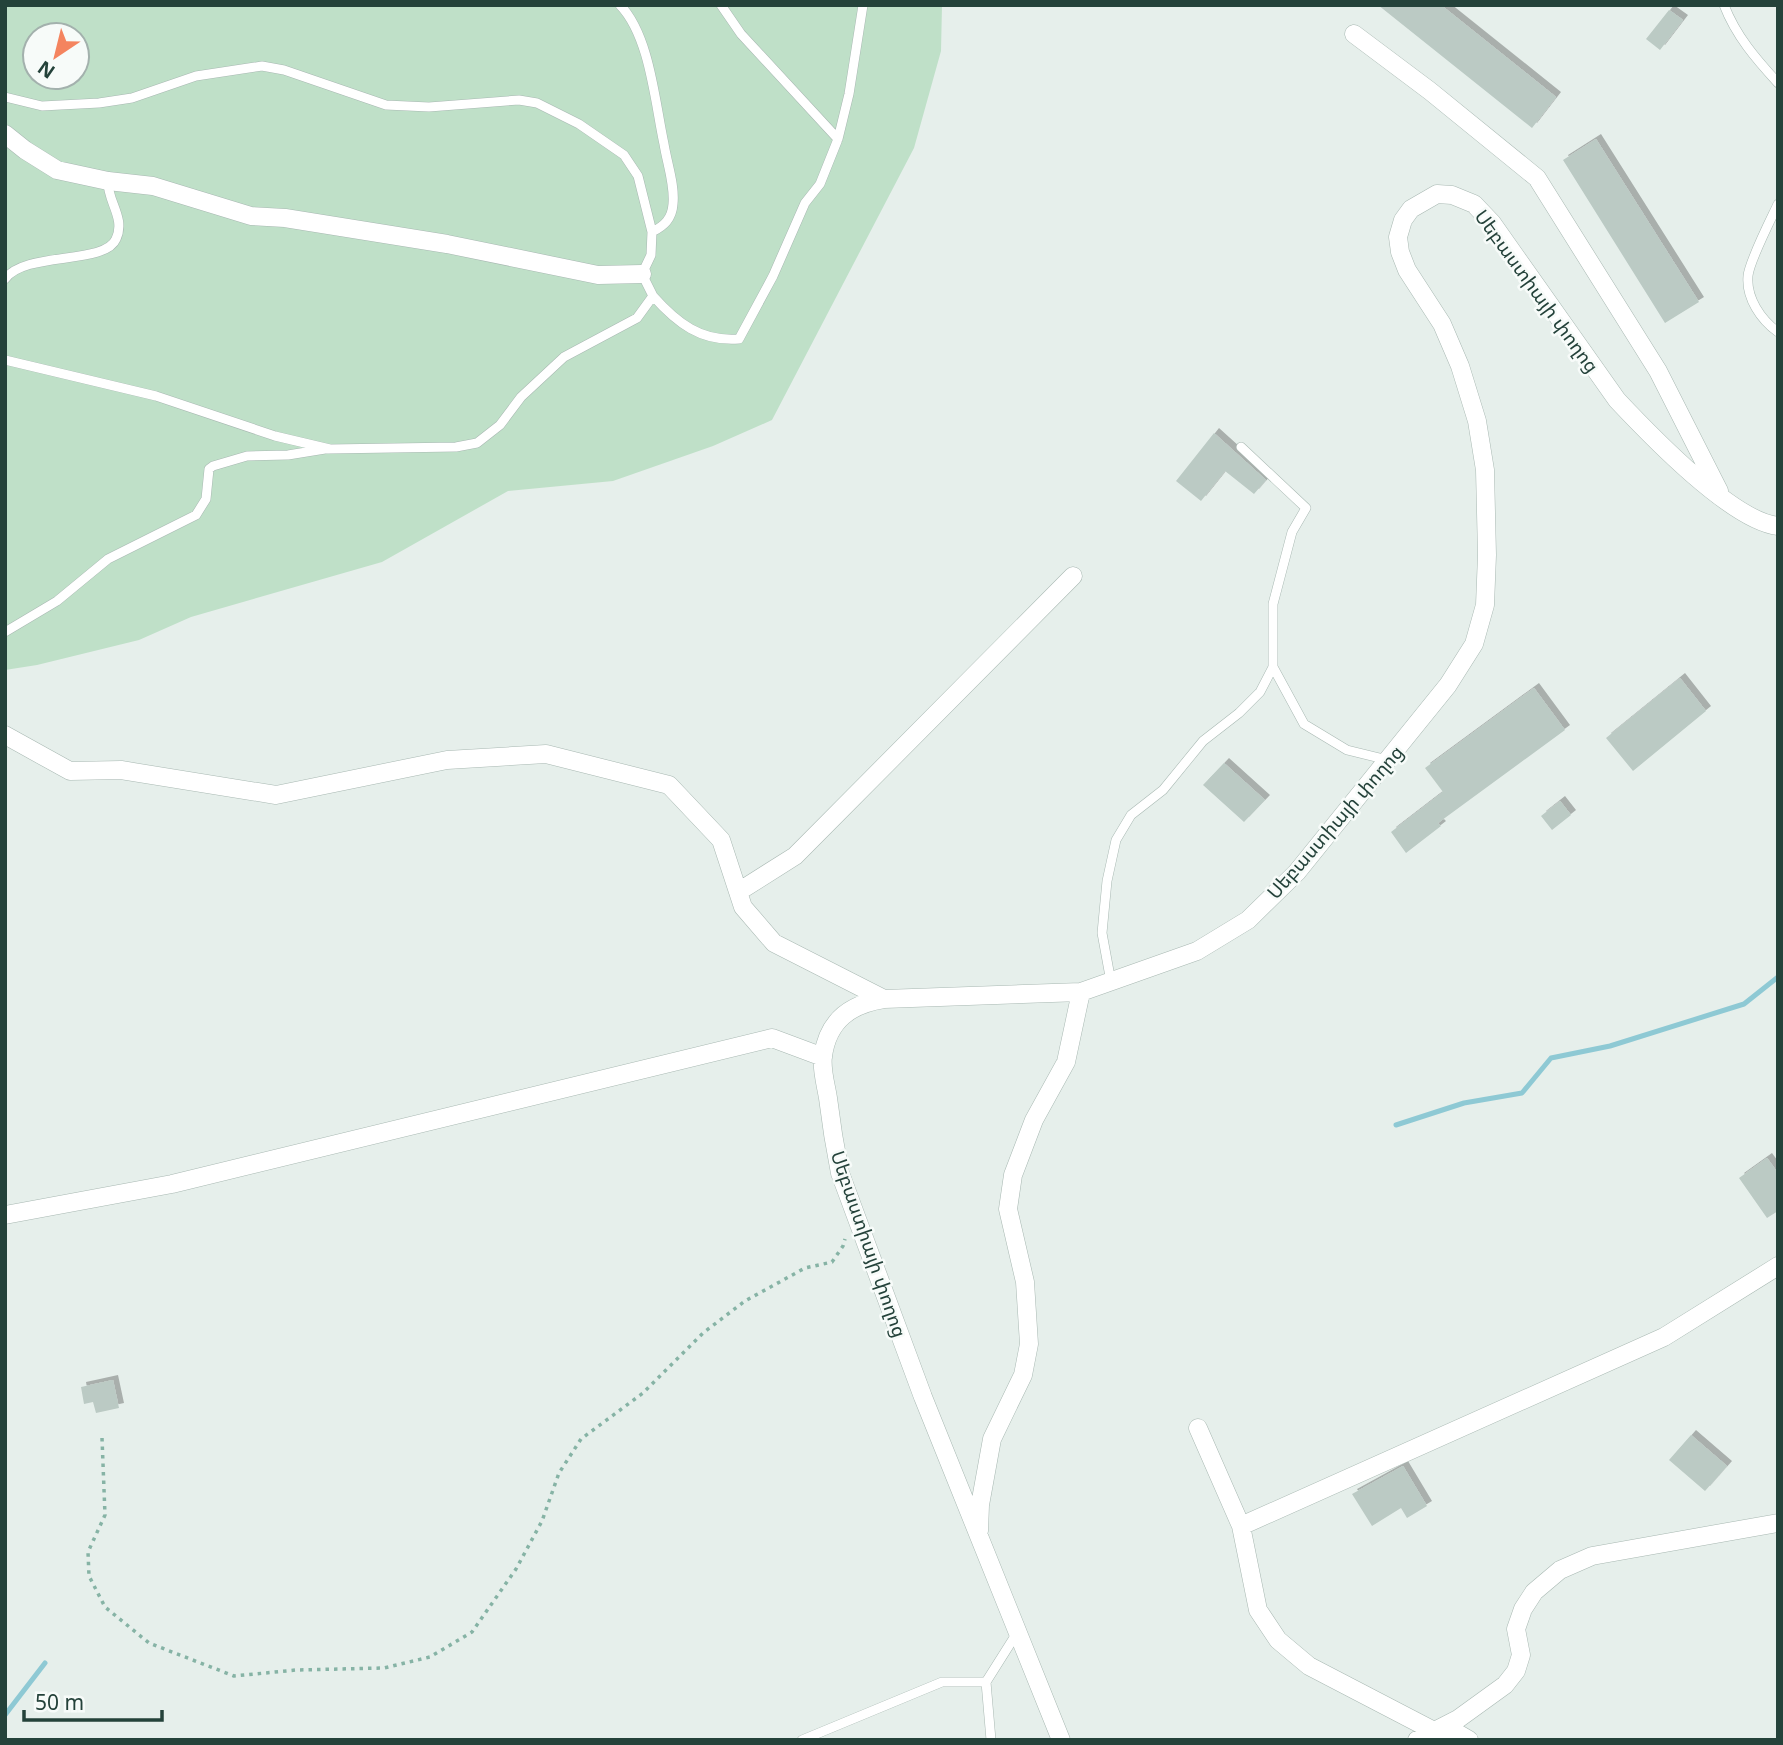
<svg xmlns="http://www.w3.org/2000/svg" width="1783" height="1745" viewBox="0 0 1783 1745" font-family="'Noto Sans','Noto Sans Armenian',sans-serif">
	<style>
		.green { fill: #bfe0c8; fill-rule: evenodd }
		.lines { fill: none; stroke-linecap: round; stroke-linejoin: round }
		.stream { stroke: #8ec9d4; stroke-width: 5 }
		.building { fill: #bbcac4; filter: url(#shadow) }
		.service-casing { stroke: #a8b8b2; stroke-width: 10 }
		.minor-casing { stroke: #a8b8b2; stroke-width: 19 }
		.path { stroke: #86b3a5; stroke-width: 3.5; stroke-dasharray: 3.5 5; stroke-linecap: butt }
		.service { stroke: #fff; stroke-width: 9 }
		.minor { stroke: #fff; stroke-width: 18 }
		.labels { text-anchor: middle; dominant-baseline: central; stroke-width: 5; stroke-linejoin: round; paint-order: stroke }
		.street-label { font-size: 19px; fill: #24423a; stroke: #f7fbf9 }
	</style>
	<defs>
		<filter id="shadow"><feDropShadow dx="5" dy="-5" stdDeviation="0" flood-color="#0004"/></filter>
	</defs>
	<rect width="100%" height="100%" fill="#e6efeb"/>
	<path class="green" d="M 5,5 L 942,5 L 941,51 L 914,148 L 772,420 L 713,446 L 613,481 L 508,491 L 382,562 L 191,617 L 139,640 L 37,665 L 5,670 ZM 35,35 L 77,35 L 77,77 L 35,77 Z"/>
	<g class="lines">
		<path class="stream" d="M 1396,1125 L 1464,1103 L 1522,1093 L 1551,1058 L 1610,1046 L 1744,1004 L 1778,977
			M 5,1715 L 45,1663"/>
	</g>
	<path class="building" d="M 1378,5 L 1441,5 L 1556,97 L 1532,128 Z
		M 1669,10 L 1683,20 L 1660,50 L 1646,39 Z
		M 1596,139 L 1699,302 L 1665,323 L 1563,160 Z
		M 1214,433 L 1266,480 L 1254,494 L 1225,471 L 1201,501 L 1176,481 Z
		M 1680,678 L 1706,711 L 1633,771 L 1606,738 Z
		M 1534,688 L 1565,730 L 1438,823 L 1441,826 L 1406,853 L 1391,832 L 1443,792 L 1425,768 Z
		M 1224,763 L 1265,800 L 1244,822 L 1203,785 Z
		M 1560,801 L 1571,815 L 1552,830 L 1541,816 Z
		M 1767,1158 L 1778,1173 L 1778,1211 L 1767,1218 L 1739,1178 Z
		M 113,1380 L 119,1408 L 96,1413 L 93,1402 L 84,1404 L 81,1387 Z
		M 1691,1435 L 1727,1466 L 1705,1491 L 1669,1460 Z
		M 1403,1466 L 1427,1506 L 1407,1518 L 1401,1508 L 1372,1526 L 1352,1494 Z"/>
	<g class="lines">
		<g class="service-casing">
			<path id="service" d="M 620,5 C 650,36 655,103 664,144 C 667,163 675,185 673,204 C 672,219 664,226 652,232
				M 721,5 L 741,34 L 838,139
				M 1724,5 C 1736,36 1756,59 1778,83
				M 5,97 L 42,106 L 99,103 L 132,98 L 196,76 L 262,66 L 284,70 L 386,105 L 429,107 L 519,100 L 537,103 L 579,124 L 624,155 L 638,176 L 652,232 L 651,255 L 642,274 L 653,296 L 637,318 L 564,357 L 521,397 L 500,425 L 477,443 L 456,447 L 330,449 L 275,436 L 156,396 L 5,360
				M 1778,204 C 1771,219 1749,262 1748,276 C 1746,298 1761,320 1778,332
				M 5,279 C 25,251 105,265 116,239 C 126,218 107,201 108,181
				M 653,296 C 677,323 701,342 739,339 L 773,276 L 805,203 L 820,184 L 838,139 L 849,94 L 863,5
				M 1241,447 L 1306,508 L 1292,532 L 1273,604 L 1273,667 L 1304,724 L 1347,750 L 1388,760
				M 5,632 L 57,601 L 108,559 L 196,515 L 206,499 L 209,469 L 213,466 L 247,456 L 288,455 L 325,449
				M 1111,982 L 1102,933 L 1107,881 L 1116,840 L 1131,815 L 1163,790 L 1203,741 L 1239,713 L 1260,692 L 1273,667
				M 802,1740 L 942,1682 L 986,1682
				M 991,1740 L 986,1682 L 1017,1633"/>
		</g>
		<g class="minor-casing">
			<path id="minor" d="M 1354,34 L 1430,91 L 1537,178 L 1658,371 L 1719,491
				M 5,134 L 25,150 L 57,170 L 108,181 L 153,186 L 251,216 L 285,218 L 447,244 L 598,275 L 642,274
				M 5,735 L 70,771 L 121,770 L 276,795 L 447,760 L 546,754 L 669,785 L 721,840 L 743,907 L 774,943 L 884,999
				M 738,892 L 795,856 L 1073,576
				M 5,1215 L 172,1184 L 772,1038 L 823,1057
				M 1198,1428 L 1241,1526 L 1258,1610 L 1278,1640 L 1309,1666 L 1432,1730 L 1457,1733 L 1469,1740
				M 1241,1526 L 1664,1337 L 1778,1266
				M 979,1531 L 980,1505 L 992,1439 L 1023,1375 L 1029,1344 L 1025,1282 L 1008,1209 L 1013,1175 L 1034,1120 L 1066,1062 L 1081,992
				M 1061,1740 L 923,1397 L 840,1173 C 835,1148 831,1123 828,1098 C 826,1085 821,1069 823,1056 C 828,1020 851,1004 884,999 L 1081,992 L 1197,951 L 1248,920 L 1297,872 L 1448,685 L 1474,644 L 1485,605 L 1487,555 L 1485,470 L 1477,421 L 1460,366 L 1442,324 L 1407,270 L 1400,252 L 1398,237 L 1403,220 L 1411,209 L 1437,194 L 1452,195 L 1474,204 L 1492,223 L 1617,400 C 1649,434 1732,521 1778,526
				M 1417,1740 L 1458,1719 L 1505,1685 L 1516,1671 L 1521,1655 L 1516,1629 L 1523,1609 L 1534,1592 L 1560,1570 L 1592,1556 L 1778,1523"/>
		</g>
		<path class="path" d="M 102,1438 L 105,1515 L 88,1552 L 89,1576 L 105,1607 L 149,1643 L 234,1676 L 296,1670 L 384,1668 L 430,1657 L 472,1632 L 516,1569 L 542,1521 L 559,1473 L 581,1439 L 643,1393 L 703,1333 L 745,1301 L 805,1268 L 832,1262 L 843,1246 L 845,1239"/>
		<use href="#service" class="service"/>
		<use href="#minor" class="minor"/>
	</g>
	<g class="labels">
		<g class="street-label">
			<text transform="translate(1537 291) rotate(54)">Սեբաստիայի փողոց</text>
			<text transform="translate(1335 822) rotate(-49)">Սեբաստիայի փողոց</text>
			<text transform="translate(869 1244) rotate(71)">Սեբաստիայի փողոց</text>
		</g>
	</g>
	<rect width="1783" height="1745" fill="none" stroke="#24423a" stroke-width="14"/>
	<g transform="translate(56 56) rotate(215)"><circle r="33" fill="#f7fbf9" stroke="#a3b1ad" stroke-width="2"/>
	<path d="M0-5L12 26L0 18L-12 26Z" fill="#f4845f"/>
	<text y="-10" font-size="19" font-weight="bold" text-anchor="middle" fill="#24423a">N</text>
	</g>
	<path d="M24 1710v10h138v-10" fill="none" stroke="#24423a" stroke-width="3.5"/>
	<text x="35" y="1710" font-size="21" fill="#24423a" stroke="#f7fbf9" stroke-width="5" paint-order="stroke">50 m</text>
</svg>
